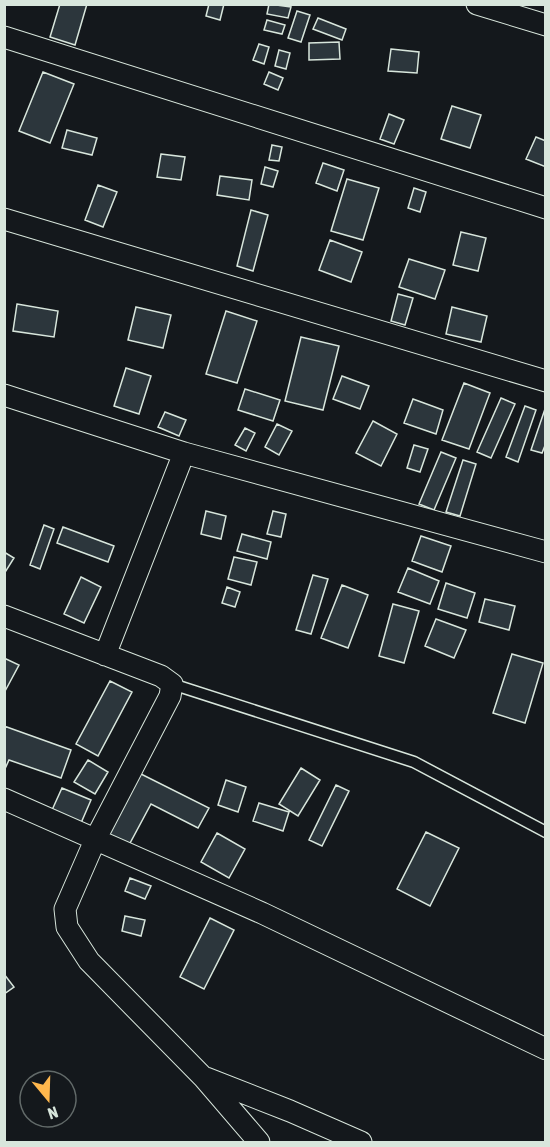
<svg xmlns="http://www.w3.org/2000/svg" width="550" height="1147" viewBox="0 0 550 1147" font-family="'Asap Condensed',sans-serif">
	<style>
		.building { fill: #2c363c; stroke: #d8e6dc; stroke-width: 1.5 }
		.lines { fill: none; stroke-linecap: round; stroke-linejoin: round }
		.lane-casing { stroke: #d8e6dc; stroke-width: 13 }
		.street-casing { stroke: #d8e6dc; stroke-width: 23 }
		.lane { stroke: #14181c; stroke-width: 10 }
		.street { stroke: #14181c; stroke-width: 21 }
	</style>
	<rect width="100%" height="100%" fill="#14181c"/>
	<path class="building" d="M 60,4 L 87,4 L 75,45 L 50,37 Z
		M 209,4 L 224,4 L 220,20 L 206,16 Z
		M 269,4 L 291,7 L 288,18 L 267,14 Z
		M 297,11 L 310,15 L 301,42 L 288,38 Z
		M 318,18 L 346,29 L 342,40 L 313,29 Z
		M 267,20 L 285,25 L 282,34 L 264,30 Z
		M 339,42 L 340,59 L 309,60 L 309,43 Z
		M 259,44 L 269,47 L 264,64 L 253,60 Z
		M 391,49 L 419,52 L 417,73 L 388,71 Z
		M 279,50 L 290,53 L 286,69 L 275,66 Z
		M 43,72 L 74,84 L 50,143 L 19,131 Z
		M 269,72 L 283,78 L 278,90 L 264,84 Z
		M 452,106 L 481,115 L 470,148 L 441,139 Z
		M 389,114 L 404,120 L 394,144 L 380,139 Z
		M 67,130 L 97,138 L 92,155 L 62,148 Z
		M 536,137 L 546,141 L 546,167 L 526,159 Z
		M 272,145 L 282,147 L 279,161 L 269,160 Z
		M 161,154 L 185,157 L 181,180 L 157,177 Z
		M 323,163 L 344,170 L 337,191 L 316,183 Z
		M 265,167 L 278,171 L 273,187 L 261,184 Z
		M 220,176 L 252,180 L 249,200 L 217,195 Z
		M 347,179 L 379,188 L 363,240 L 331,231 Z
		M 98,185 L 117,192 L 103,227 L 85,220 Z
		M 414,188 L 426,192 L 420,212 L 408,208 Z
		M 251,210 L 268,215 L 253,271 L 237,266 Z
		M 461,232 L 486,238 L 478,271 L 453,265 Z
		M 330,240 L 362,252 L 351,282 L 319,270 Z
		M 409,259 L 445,270 L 435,299 L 399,287 Z
		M 398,294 L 413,298 L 405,325 L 391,321 Z
		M 17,304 L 58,311 L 54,337 L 13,331 Z
		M 136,307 L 171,315 L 163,348 L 128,340 Z
		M 452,307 L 487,316 L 481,342 L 446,334 Z
		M 226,311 L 257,321 L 237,383 L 206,374 Z
		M 301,337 L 339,346 L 323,410 L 285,401 Z
		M 126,368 L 151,376 L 139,414 L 114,406 Z
		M 342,376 L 369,386 L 360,409 L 333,399 Z
		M 464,383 L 490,393 L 469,449 L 442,440 Z
		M 245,389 L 280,400 L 273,421 L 238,410 Z
		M 501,398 L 515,404 L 491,458 L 477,452 Z
		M 413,399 L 443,410 L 436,434 L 404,423 Z
		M 525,406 L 536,410 L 518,462 L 506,457 Z
		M 546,406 L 546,443 L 542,453 L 531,450 Z
		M 165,412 L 186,420 L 179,436 L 158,427 Z
		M 373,421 L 397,434 L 381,466 L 356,453 Z
		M 277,424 L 292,431 L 279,455 L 265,447 Z
		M 245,428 L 255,433 L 246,451 L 235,445 Z
		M 414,445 L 428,449 L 420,472 L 407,468 Z
		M 441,452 L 456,458 L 434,510 L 419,504 Z
		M 463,460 L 476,464 L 460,516 L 446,512 Z
		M 206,511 L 226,516 L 221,539 L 201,534 Z
		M 273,511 L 286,514 L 281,537 L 267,534 Z
		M 44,525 L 54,529 L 40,569 L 30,565 Z
		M 63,527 L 114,546 L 108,562 L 57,543 Z
		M 242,534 L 271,542 L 267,559 L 237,551 Z
		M 421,536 L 451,546 L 442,572 L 412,561 Z
		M 4,552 L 14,558 L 4,574 Z
		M 234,557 L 257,562 L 251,585 L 228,579 Z
		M 408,568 L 439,581 L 430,604 L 398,592 Z
		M 313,575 L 328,579 L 311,634 L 296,630 Z
		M 81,577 L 101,587 L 84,623 L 64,614 Z
		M 446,583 L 475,593 L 467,618 L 438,609 Z
		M 342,585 L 368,595 L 348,648 L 321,638 Z
		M 227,587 L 240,592 L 235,607 L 222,603 Z
		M 485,599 L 515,606 L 509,630 L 479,622 Z
		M 393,604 L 419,611 L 404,663 L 379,656 Z
		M 436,619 L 466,630 L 454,658 L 425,646 Z
		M 512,654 L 543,663 L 525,723 L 493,713 Z
		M 4,658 L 19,665 L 4,693 Z
		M 110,681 L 132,692 L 98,756 L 76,744 Z
		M 4,726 L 71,750 L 61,778 L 9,760 L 4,771 Z
		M 88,760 L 108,772 L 95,794 L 74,782 Z
		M 301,768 L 320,780 L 298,816 L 279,804 Z
		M 135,771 L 209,808 L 198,828 L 151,804 L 129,845 L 104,832 Z
		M 226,780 L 246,787 L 238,812 L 218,805 Z
		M 336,785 L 349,791 L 322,846 L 309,840 Z
		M 62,788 L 91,800 L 81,823 L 52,810 Z
		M 259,803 L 289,812 L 283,831 L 253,821 Z
		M 426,832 L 459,848 L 430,906 L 397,889 Z
		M 217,833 L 245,849 L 229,878 L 201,862 Z
		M 130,878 L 151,886 L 145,899 L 125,891 Z
		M 125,916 L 145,920 L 141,936 L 122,931 Z
		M 210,918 L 234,930 L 204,989 L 180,977 Z
		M 4,974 L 14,987 L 4,994 Z"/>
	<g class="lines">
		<g class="lane-casing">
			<path id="lane" d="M 172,684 L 414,762 L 546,832"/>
		</g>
		<g class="street-casing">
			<path id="street" d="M 477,4 L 546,25
				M 4,37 L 546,208
				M 4,219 L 546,381
				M 4,395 L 184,453 L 546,552
				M 4,616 L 161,676 L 172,684 L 170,696 L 96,838 L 65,909 L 67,927 L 89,961 L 204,1078 L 259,1142
				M 105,655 L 184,453
				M 4,799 L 262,913 L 546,1049
				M 206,1078 L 290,1111 L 361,1142"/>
		</g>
		<use href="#lane" class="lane"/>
		<use href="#street" class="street"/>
	</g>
	<rect width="550" height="1147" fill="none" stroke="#d8e6dc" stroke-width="12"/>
	<g transform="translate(48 1099) rotate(161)"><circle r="28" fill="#14181c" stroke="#626a69" stroke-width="1.5"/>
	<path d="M0-4.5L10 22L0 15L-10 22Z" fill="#ffb74d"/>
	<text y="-9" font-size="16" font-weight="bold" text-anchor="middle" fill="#d8e6dc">N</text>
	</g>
</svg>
